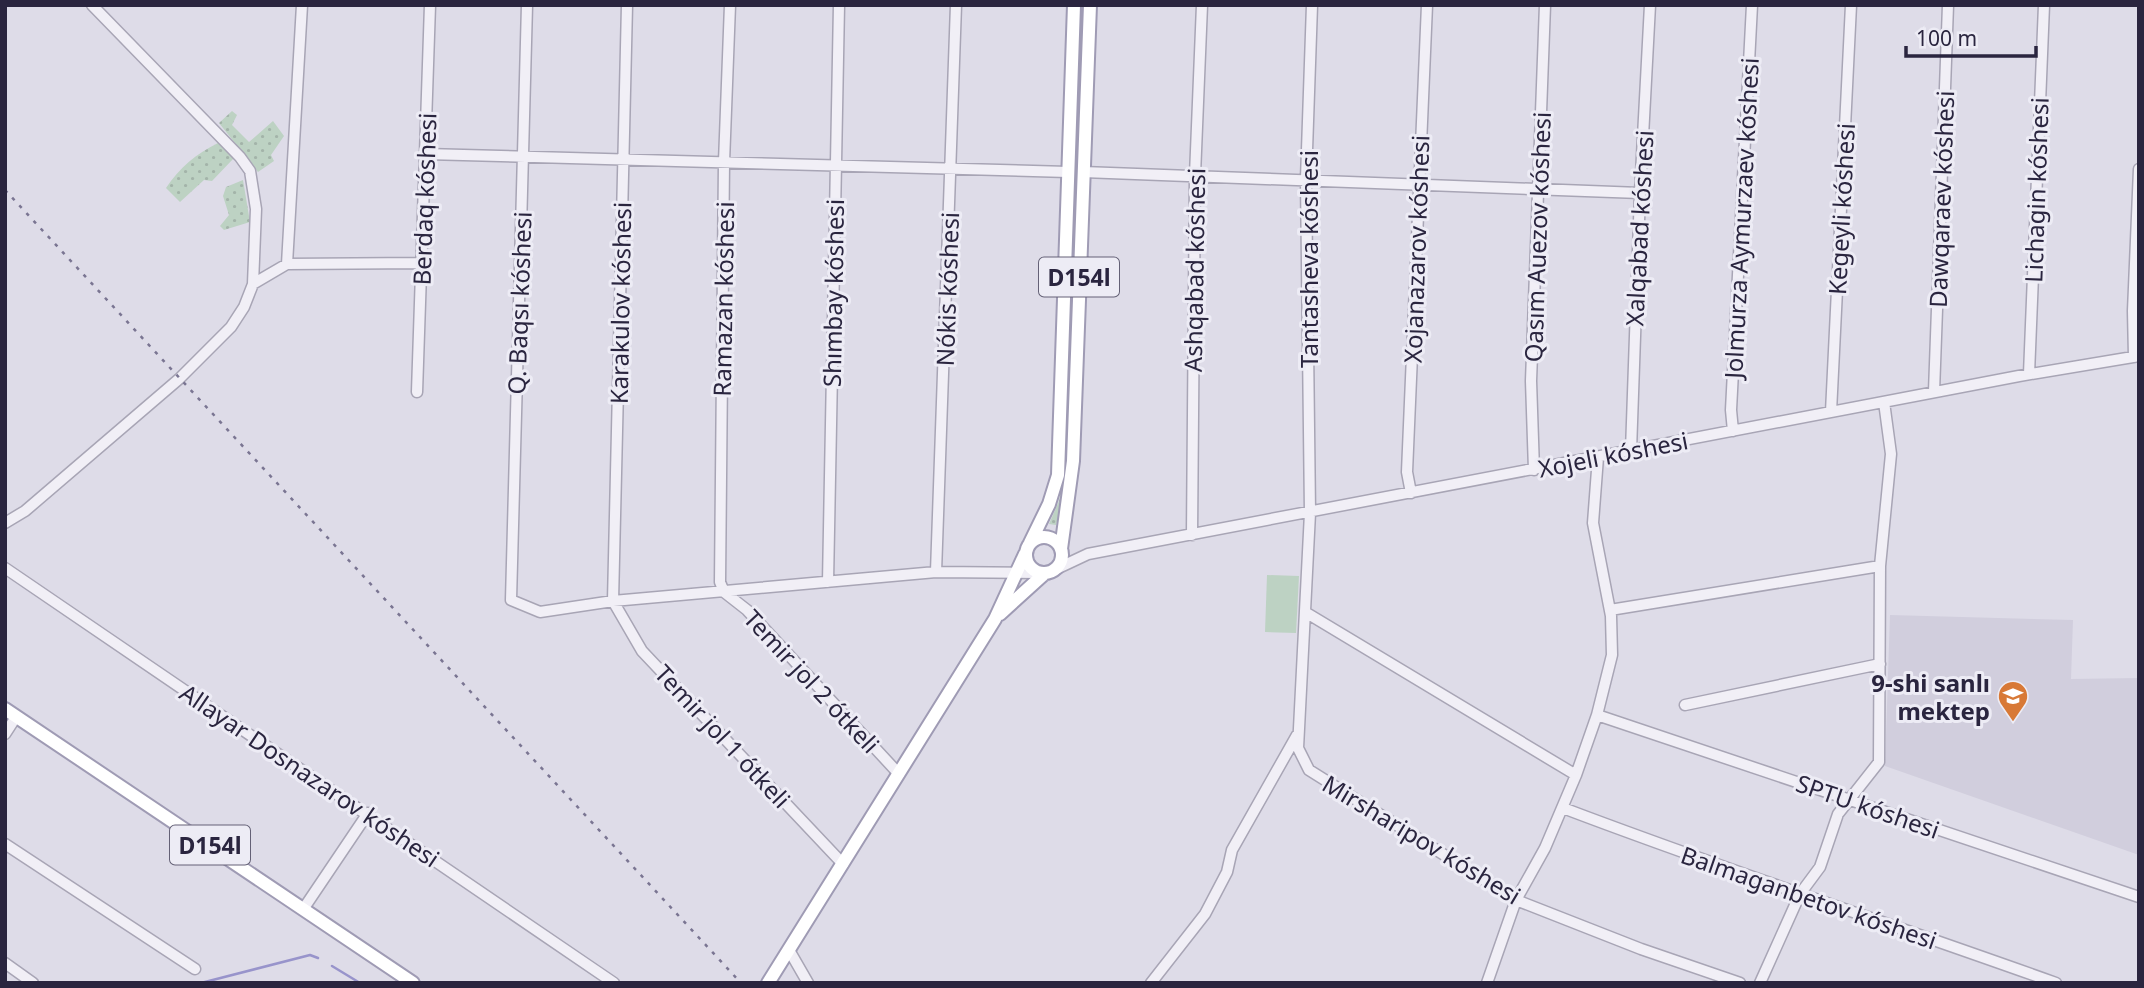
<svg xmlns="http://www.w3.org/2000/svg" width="2144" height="988" viewBox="0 0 2144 988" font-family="'Noto Sans',sans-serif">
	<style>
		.built { fill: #d1cedd }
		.grass { fill: url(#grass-dots) }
		.garden { fill: #bdd2c3 }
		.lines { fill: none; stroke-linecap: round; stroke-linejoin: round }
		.stream { stroke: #9894cb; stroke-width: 2.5 }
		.minor-casing { stroke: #a8a5b5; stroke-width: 13 }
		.major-casing { stroke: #9f9bb4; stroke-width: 16 }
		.minor { stroke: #f1eff6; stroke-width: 10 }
		.major { stroke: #fff; stroke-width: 12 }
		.rail { stroke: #7a7592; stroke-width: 2.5; stroke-dasharray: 3.5 7; stroke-linecap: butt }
		.labels { text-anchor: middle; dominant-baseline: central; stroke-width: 6; stroke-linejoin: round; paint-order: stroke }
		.shield { fill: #edecf5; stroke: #646176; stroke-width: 2 }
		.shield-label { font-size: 23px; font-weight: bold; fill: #2a253f }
		.street-label { font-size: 24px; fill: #2a253f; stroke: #edecf5 }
		.poi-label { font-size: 24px; font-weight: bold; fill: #2a253f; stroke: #edecf5; text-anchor: end }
	</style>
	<defs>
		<pattern id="grass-dots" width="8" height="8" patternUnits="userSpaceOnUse" patternTransform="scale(1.75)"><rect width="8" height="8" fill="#bdd2c3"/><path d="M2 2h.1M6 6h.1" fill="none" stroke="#a3b4a9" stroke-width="1.8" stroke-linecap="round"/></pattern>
	</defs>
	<rect width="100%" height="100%" fill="#dedce8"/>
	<path class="built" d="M 1890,615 L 2073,620 L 2071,679 L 2139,678 L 2139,855 L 1885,766 Z"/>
	<path class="grass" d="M 1079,5 L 1083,5 L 1068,477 L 1056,525 L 1049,524 L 1059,501 L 1064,477 Z
		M 232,111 L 237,115 L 232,125 L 249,142 L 273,121 L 284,136 L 271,155 L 274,161 L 258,172 L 219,123 Z
		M 218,143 L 234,158 L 212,181 L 204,180 L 180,202 L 166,188 C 180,167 196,154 218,143 Z
		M 243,180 L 250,222 L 224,230 L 220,226 L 229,215 L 223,196 L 226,187 Z"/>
	<path class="garden" d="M 1267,575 L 1299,576 L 1296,633 L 1265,632 Z"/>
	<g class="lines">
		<path class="stream" d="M 332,966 L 360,983
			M 201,983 L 310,955 L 318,958"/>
		<g class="minor-casing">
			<path id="minor" d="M 527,5 L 511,600 L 540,612 L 613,601 L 936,572 L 1039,573
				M 627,5 L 613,601 L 642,651 L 843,864
				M 730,5 L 724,162 L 720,582 L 724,592 L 747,610 L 899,774
				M 1312,5 L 1306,179 L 1310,513 L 1298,748 L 1309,770 L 1516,900 L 1641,949 L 1740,983
				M 426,154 L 1068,172
				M 1083,172 L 1640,193
				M 287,264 L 302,5
				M 253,284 L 287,264 L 421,263
				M 2134,357 L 2133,311 L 2139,169
				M 2029,374 L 2044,5
				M 417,392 L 430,5
				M 1934,392 L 1948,5
				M 1831,412 L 1851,5
				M 1733,431 L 1731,410 L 1752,5
				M 1631,451 L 1640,193 L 1650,5
				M 1534,470 L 1531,381 L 1545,5
				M 1411,493 L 1407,472 L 1427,5
				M 5,523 L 25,511 L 179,379 L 231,327 L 244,307 L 253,284 L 256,209 L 250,171 L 240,157 L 92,5
				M 1192,535 L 1195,175 L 1202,5
				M 5,568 L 614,983
				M 1054,570 L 1088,554 L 2019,376 L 2139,356
				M 936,572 L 956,5
				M 828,582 L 839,5
				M 1610,610 L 1880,566
				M 1305,612 L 1576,775
				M 1685,705 L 1880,664
				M 1597,715 L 2139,897
				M 5,734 L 16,717
				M 1563,808 C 1726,870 1891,924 2056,983
				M 5,844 L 195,969
				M 304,908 L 368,813
				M 789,950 L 808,983
				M 5,963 L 33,983
				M 1151,983 L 1205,914 L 1227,872 L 1232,850 L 1297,735
				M 1487,983 L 1516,900 L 1545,848 L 1576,775 L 1597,715 L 1612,655 L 1611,616 L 1593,523 L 1598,457
				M 1760,983 L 1800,894 L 1820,867 L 1838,814 L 1879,762 L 1880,566 L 1891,454 L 1884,402"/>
		</g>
		<g class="major-casing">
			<path id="major" d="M1026 555a18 18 0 1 1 36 0a18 18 0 1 1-36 0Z
				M 1030,543 L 1049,504 L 1058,475 L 1074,5
				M 1061,549 L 1073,461 L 1090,5
				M 1000,614 L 1044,574
				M 5,709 L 413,983
				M 768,983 L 995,619 L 1025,554"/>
		</g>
		<use href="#minor" class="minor"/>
		<use href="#major" class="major"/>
		<path class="rail" d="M 5,190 L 741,983"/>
	</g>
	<defs>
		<g id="school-pin" transform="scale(1.575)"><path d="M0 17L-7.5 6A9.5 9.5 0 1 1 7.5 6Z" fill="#d87936" stroke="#edecf5"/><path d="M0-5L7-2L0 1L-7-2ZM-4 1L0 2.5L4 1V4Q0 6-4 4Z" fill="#fff"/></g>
	</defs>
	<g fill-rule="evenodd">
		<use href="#school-pin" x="2013" y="696"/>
	</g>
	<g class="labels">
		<g class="shield">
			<rect x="1039" y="257.5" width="80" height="39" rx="5"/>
			<rect x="170" y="825.5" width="80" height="39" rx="5"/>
		</g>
		<g class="shield-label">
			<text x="1079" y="277">D154l</text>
			<text x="210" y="845">D154l</text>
		</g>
		<g class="street-label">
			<text transform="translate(2036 190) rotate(-88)">Lichagin kóshesi</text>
			<text transform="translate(424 199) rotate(-88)">Berdaq kóshesi</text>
			<text transform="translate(1941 199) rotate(-88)">Dawqaraev kóshesi</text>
			<text transform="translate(1841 209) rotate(-87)">Kegeyli kóshesi</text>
			<text transform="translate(1741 218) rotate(-87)">Jolmurza Aymurzaev kóshesi</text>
			<text transform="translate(1639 228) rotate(-87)">Xalqabad kóshesi</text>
			<text transform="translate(1537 237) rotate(-88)">Qasım Auezov kóshesi</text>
			<text transform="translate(1416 249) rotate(-88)">Xojanazarov kóshesi</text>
			<text transform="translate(1308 259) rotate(-90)">Tantasheva kóshesi</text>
			<text transform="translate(1194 270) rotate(-89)">Ashqabad kóshesi</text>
			<text transform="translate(947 289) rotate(-88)">Nókis kóshesi</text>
			<text transform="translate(833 293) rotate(-89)">Shımbay kóshesi</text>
			<text transform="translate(723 299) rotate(-89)">Ramazan kóshesi</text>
			<text transform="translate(519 303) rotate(-88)">Q. Baqsı kóshesi</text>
			<text transform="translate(620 303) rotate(-89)">Karakulov kóshesi</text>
			<text transform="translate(1613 454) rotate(-11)">Xojeli kóshesi</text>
			<text transform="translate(812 681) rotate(47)">Temir jol 2 ótkeli</text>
			<text transform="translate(723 736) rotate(47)">Temir jol 1 ótkeli</text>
			<text transform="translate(310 775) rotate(34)">Allayar Dosnazarov kóshesi</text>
			<text transform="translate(1868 806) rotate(19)">SPTU kóshesi</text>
			<text transform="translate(1422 839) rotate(31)">Mirsharipov kóshesi</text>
			<text transform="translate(1809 897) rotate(19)">Balmaganbetov kóshesi</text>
		</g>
		<g class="poi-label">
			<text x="1990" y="682">9-shi sanlı<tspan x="1990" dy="28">mektep</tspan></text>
		</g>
	</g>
	<rect width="2144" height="988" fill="none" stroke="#2a253f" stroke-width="14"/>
	<path d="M1906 46v10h130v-10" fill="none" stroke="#2a253f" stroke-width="3.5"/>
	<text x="1916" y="46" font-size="21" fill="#2a253f" stroke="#edecf5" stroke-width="5" paint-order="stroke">100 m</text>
</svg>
